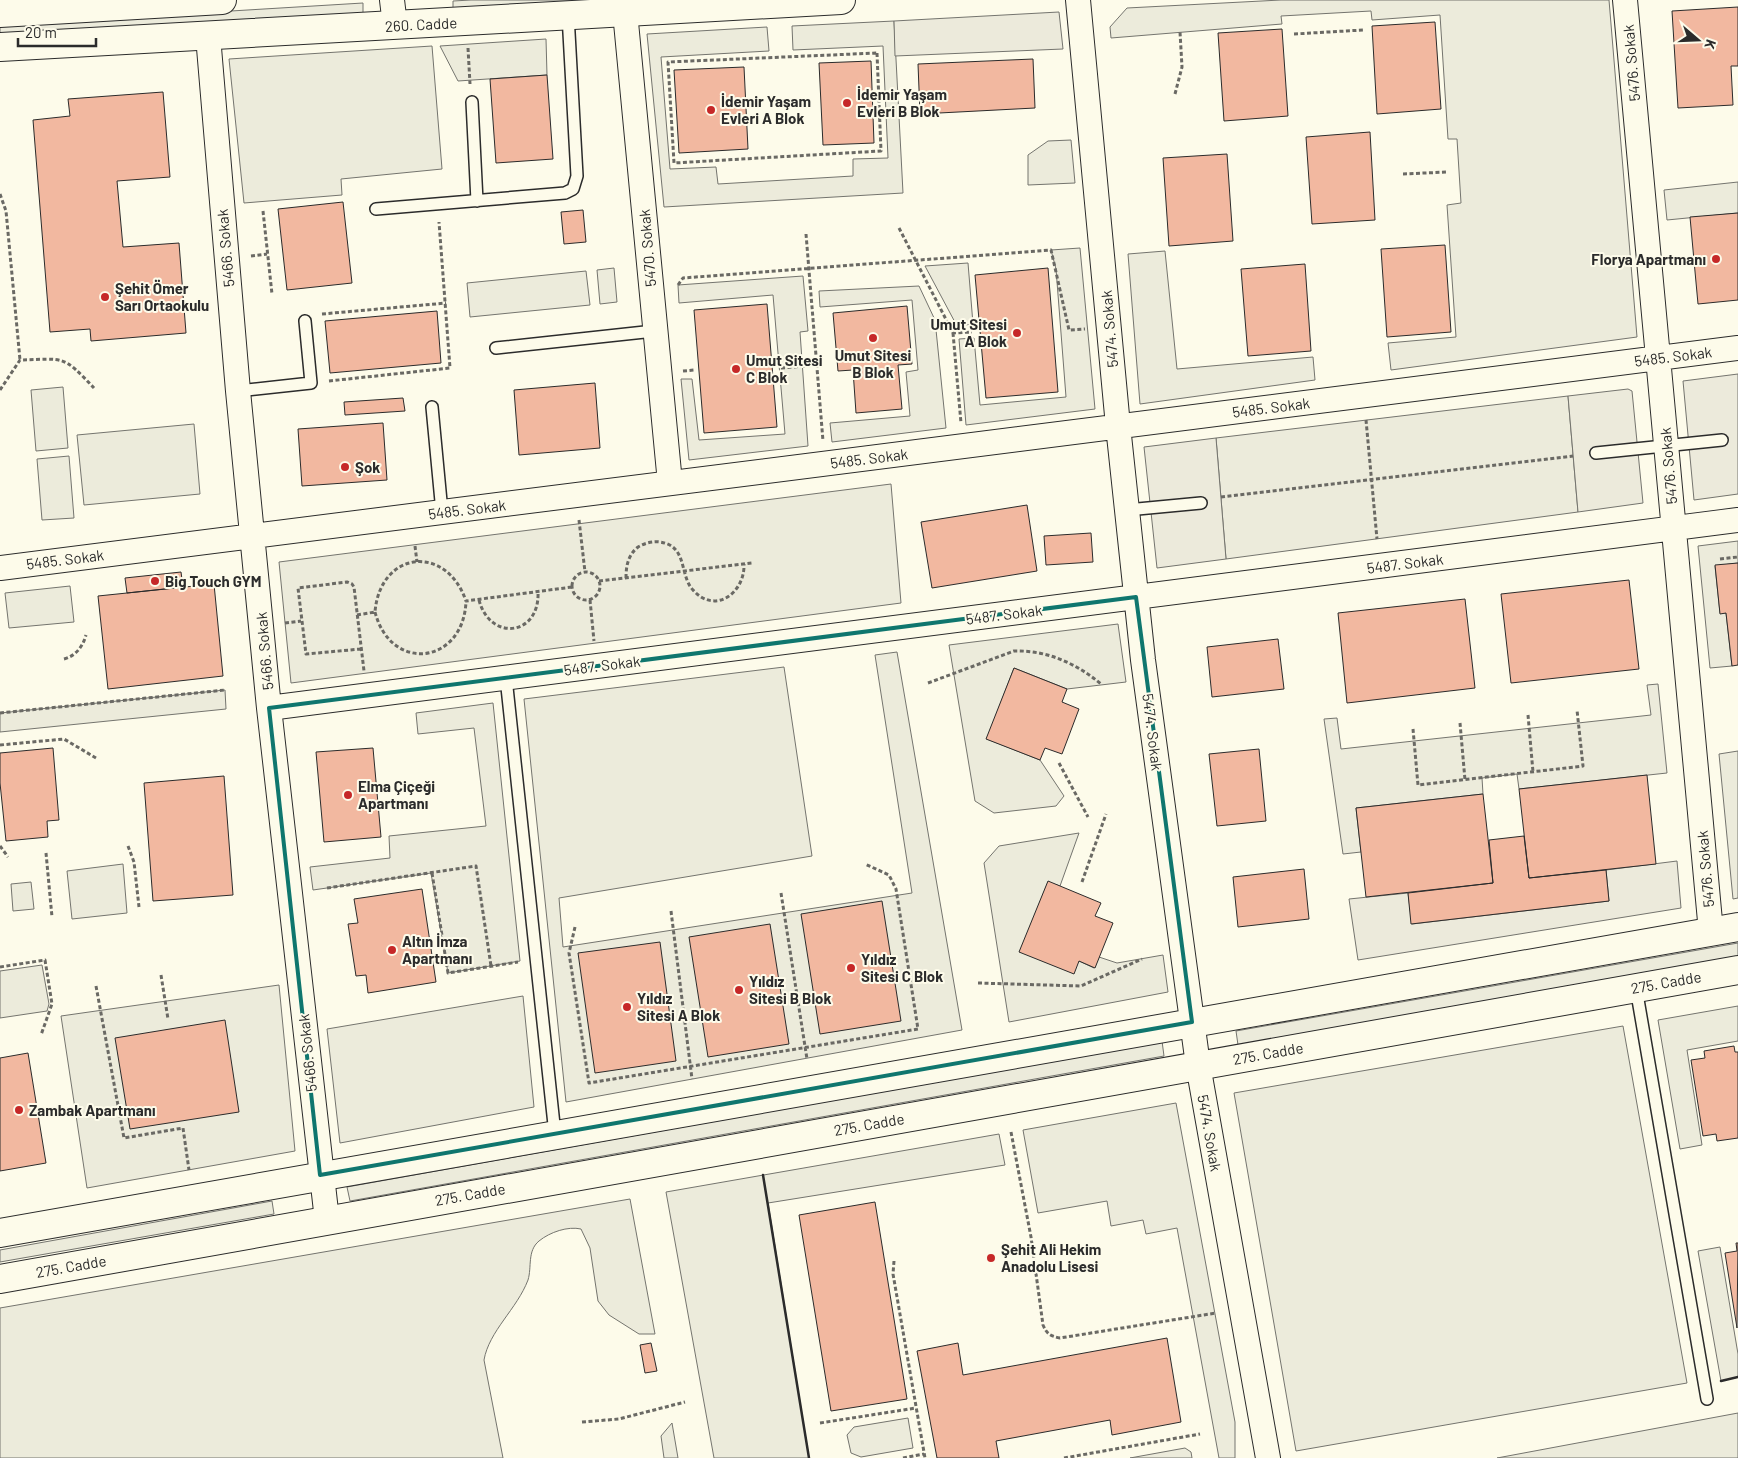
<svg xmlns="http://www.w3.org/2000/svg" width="1738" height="1458" viewBox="0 0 1738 1458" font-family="Barlow,sans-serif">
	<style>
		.green { fill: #ecebdb; stroke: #74746e }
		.parking { fill: #eceadb; stroke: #74746e }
		.building { fill: #f2b8a0; stroke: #2b2b2b }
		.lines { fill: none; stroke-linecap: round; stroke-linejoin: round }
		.service-casing { stroke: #2b2b2b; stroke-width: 14 }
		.minor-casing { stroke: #2b2b2b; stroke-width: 26 }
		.tertiary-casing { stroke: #2b2b2b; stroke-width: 30 }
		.path { stroke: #6a6964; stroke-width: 3; stroke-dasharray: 4 2.5; stroke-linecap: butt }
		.service { stroke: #fdfbea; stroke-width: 11 }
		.minor { stroke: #fdfbea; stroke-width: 24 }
		.tertiary { stroke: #fdfbea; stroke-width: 28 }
		.wall { stroke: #2b2b2b; stroke-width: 2.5 }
		.marked { fill: none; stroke: #0f766e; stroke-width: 4; stroke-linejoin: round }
		.poi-dot { fill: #c62828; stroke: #fdfbea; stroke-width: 2 }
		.labels { text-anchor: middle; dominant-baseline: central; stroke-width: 4; stroke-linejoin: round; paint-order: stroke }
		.street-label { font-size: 15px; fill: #2b2b2b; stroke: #fdfbea }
		.poi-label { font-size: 15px; font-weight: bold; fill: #2b2b2b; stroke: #fdfbea; text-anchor: start }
	</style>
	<rect width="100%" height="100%" fill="#fdfbea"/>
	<path class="green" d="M 471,0 L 662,0 L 453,13 L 453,1 Z
		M 1281,0 L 1609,0 L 1637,337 L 1391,370 L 1388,343 L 1456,337 L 1447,205 L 1461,203 L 1457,139 L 1448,139 L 1440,15 L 1372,20 L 1371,11 L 1281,16 L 1282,24 L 1111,38 L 1110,27 L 1127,8 Z
		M 363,3 L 363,15 L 0,36 L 0,25 Z
		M 894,21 L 903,193 L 664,207 L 647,34 L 767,27 L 769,51 L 661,57 L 670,169 L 716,167 L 718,184 L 853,176 L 853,159 L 888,158 L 883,46 L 793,50 L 792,26 Z
		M 546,39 L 547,75 L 458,81 L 440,46 Z
		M 432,46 L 442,169 L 341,179 L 342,195 L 244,203 L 229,59 Z
		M 1071,140 L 1075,183 L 1028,185 L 1028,155 L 1048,141 Z
		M 1738,182 L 1738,213 L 1667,220 L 1664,190 Z
		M 1080,248 L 1095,409 L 966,425 L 959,339 L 974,338 L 980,405 L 1066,397 L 1056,269 L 1051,250 Z
		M 1165,251 L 1177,369 L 1313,357 L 1315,380 L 1140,404 L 1128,254 Z
		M 968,263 L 973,324 L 957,326 L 925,266 Z
		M 614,268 L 617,302 L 600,304 L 597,270 Z
		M 586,271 L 590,305 L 470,317 L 467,283 Z
		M 803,276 L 808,331 L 800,332 L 808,446 L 689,460 L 681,379 L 692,379 L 699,440 L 785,434 L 773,295 L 679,303 L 678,285 Z
		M 919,286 L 935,320 L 946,428 L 832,442 L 830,423 L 910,416 L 906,372 L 918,370 L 912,300 L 820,307 L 819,291 Z
		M 63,387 L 68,448 L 36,451 L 31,390 Z
		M 1568,396 L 1578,512 L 1226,559 L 1216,438 Z
		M 194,424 L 200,494 L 84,505 L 77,435 Z
		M 69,456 L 74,518 L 42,520 L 37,459 Z
		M 891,484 L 901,603 L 291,683 L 279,562 Z
		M 1738,541 L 1738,563 L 1715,566 L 1720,613 L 1726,613 L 1732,666 L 1710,668 L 1698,546 Z
		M 70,586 L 74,622 L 9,628 L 5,593 Z
		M 1118,624 L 1126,682 L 1067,689 L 1014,668 L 987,739 L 1040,760 L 1064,796 L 1056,806 L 994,813 L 975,801 L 949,645 Z
		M 897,652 L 962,1030 L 566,1102 L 524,699 L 784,667 L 812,856 L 559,898 L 563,947 L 912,893 L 875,655 Z
		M 1658,684 L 1667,773 L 1519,789 L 1517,774 L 1482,778 L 1483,794 L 1356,808 L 1361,852 L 1343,854 L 1324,719 L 1337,718 L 1341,749 L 1651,715 L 1647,685 Z
		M 225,690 L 226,709 L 0,732 L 0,713 Z
		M 493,703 L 520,961 L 448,973 L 431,873 L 313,890 L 310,867 L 390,858 L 389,836 L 486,826 L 474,728 L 418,734 L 416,713 Z
		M 1738,751 L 1738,898 L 1733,899 L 1719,754 Z
		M 1079,833 L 1060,886 L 1048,882 L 1020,952 L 1079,961 L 1094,968 L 1099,957 L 1117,963 L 1163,955 L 1168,992 L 1009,1022 L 984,863 L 999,846 Z
		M 123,864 L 127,913 L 72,919 L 67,871 Z
		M 31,882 L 34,909 L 13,911 L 11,884 Z
		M 1738,943 L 1738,957 L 1238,1045 L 1236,1031 Z
		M 42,965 L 49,1004 L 47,1011 L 0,1018 L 0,971 Z
		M 279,985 L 295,1151 L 87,1188 L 61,1016 Z
		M 523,996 L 534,1107 L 340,1143 L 327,1029 Z
		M 1738,1006 L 1738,1041 L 1687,1050 L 1702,1145 L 1680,1149 L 1658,1020 Z
		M 1623,1026 L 1687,1383 L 1296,1451 L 1234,1093 Z
		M 1162,1041 L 1164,1056 L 350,1201 L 347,1187 Z
		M 1176,1103 L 1235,1422 L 1235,1458 L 1219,1458 L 1177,1228 L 1146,1234 L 1143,1220 L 1111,1226 L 1107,1201 L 1038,1213 L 1023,1130 Z
		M 999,1134 L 1005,1165 L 768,1203 L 809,1458 L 714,1458 L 666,1192 Z
		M 630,1199 L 655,1334 L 639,1334 L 609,1315 L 598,1301 L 590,1248 L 581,1229 C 568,1226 550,1232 539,1241 C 527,1251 532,1267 528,1280 C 517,1309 489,1331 484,1360 L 503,1458 L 0,1458 L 0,1308 Z
		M 272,1201 L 274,1214 L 0,1262 L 0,1250 Z
		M 1720,1247 L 1738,1354 L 1738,1377 L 1721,1381 L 1698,1251 Z
		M 1738,1413 L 1738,1458 L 1497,1458 Z
		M 908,1418 L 913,1448 L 861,1457 L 851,1453 L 847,1435 L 854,1427 Z
		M 672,1423 L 678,1458 L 664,1458 L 661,1436 Z
		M 1185,1448 L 1191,1452 L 1192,1458 L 1130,1458 Z"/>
	<path class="parking" d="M 1059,12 L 1063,49 L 895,56 L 894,21 Z
		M 1738,374 L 1738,494 L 1694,500 L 1683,381 Z
		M 1628,389 L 1632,391 L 1643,503 L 1578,512 L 1568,396 Z
		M 1216,438 L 1226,559 L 1157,568 L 1144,447 Z
		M 1677,861 L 1681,908 L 1358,960 L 1349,899 L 1408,893 L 1412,924 L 1609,901 L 1606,870 Z"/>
	<path class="building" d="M 1738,7 L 1738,66 L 1731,66 L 1733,105 L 1678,108 L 1672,11 Z
		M 1435,22 L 1441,109 L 1377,114 L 1372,26 Z
		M 1282,29 L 1288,116 L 1224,121 L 1218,33 Z
		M 1033,59 L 1035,108 L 920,114 L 918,64 Z
		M 871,61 L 874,143 L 823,145 L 819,63 Z
		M 744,67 L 748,149 L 679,153 L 674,70 Z
		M 547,75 L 553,159 L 496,163 L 490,79 Z
		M 163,92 L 170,177 L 117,181 L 123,247 L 179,243 L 186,333 L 91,341 L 90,329 L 50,332 L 33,120 L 70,116 L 68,99 Z
		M 1370,132 L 1375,220 L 1312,224 L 1306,137 Z
		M 1227,154 L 1233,241 L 1169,246 L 1163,158 Z
		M 343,202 L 352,283 L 287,290 L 278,209 Z
		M 583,210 L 586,242 L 564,244 L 561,212 Z
		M 1738,213 L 1738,300 L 1698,304 L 1690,217 Z
		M 1445,245 L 1451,332 L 1387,337 L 1381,249 Z
		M 1305,264 L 1311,351 L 1248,356 L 1241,269 Z
		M 1048,268 L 1058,392 L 986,398 L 975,275 Z
		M 767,304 L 777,427 L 704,433 L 694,310 Z
		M 907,306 L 912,364 L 898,365 L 902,409 L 856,413 L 853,370 L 838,371 L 833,313 Z
		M 437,311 L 441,363 L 330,373 L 325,321 Z
		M 595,383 L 600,448 L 519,455 L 514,390 Z
		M 403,398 L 405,411 L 345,415 L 344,402 Z
		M 383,423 L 387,480 L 302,486 L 298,429 Z
		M 1027,505 L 1037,571 L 932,588 L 921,522 Z
		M 1091,533 L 1093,562 L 1046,565 L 1044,536 Z
		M 1738,563 L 1738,665 L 1732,666 L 1726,613 L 1720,614 L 1715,565 Z
		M 181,572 L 183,587 L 127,593 L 125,578 Z
		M 1629,580 L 1639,669 L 1511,683 L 1501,594 Z
		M 214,584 L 223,676 L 108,689 L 98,596 Z
		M 1465,599 L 1475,688 L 1347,703 L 1338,613 Z
		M 1278,639 L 1284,689 L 1212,697 L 1207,647 Z
		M 1014,668 L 1067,689 L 1062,702 L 1079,709 L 1062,754 L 1045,748 L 1040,760 L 986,739 Z
		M 53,748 L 59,820 L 47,821 L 48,837 L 6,841 L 0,783 L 0,753 Z
		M 373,748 L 381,837 L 324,842 L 316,752 Z
		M 1259,749 L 1266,821 L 1217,826 L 1209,754 Z
		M 1647,775 L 1656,864 L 1529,878 L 1519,789 Z
		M 224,776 L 233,895 L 153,901 L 144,783 Z
		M 1483,794 L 1493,883 L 1366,897 L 1356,808 Z
		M 1524,836 L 1529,878 L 1606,870 L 1609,901 L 1411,924 L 1408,893 L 1493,883 L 1489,840 Z
		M 1304,869 L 1309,919 L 1238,927 L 1233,877 Z
		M 1048,881 L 1101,903 L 1095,916 L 1113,923 L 1095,968 L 1079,961 L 1074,974 L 1019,952 Z
		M 422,889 L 436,982 L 368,993 L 366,975 L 356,976 L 348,924 L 358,923 L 354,899 Z
		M 882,901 L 901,1021 L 820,1034 L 801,914 Z
		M 770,924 L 789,1044 L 708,1057 L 689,937 Z
		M 660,942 L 676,1061 L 595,1073 L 578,953 Z
		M 225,1020 L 239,1112 L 130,1129 L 115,1038 Z
		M 1734,1046 L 1735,1052 L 1738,1052 L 1738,1138 L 1717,1141 L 1716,1134 L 1703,1136 L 1691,1060 L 1705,1058 L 1704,1051 Z
		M 28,1053 L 46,1163 L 0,1171 L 0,1058 Z
		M 875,1202 L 907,1399 L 831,1411 L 799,1215 Z
		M 1736,1243 L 1738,1243 L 1737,1328 L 1725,1253 L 1737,1251 Z
		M 1167,1338 L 1181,1422 L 1112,1435 L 1110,1420 L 996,1441 L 999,1458 L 937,1458 L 917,1351 L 958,1343 L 963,1375 Z
		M 651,1343 L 657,1371 L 645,1373 L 640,1345 Z"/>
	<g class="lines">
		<g class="service-casing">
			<path id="service" d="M 472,102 L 477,201
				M 376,209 L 565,193 L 573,189 L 577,176 L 568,15
				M 496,348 L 654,331
				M 238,391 L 311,383 L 305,321
				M 432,407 L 442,512
				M 1596,453 L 1722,440
				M 1127,510 L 1201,503
				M 506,678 L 555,1134
				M 1636,988 L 1707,1399"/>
		</g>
		<g class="minor-casing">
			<path id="minor" d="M 392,0 L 395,25
				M 1078,0 L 1118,426 L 1143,660 L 1198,1065 L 1268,1458
				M 1625,0 L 1711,932
				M 625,12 L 670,483
				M 208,36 L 238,391 L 269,708 L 327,1220
				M 0,568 L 1738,348
				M 269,708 L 1738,520"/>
		</g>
		<g class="tertiary-casing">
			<path id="tertiary" d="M 0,13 L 222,0
				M 0,47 L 841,0
				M 0,1233 L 1738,927
				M 0,1279 L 1738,970"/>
		</g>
		<path class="path" d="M 1294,34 L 1363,30
			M 468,48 L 470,84
			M 877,53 L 881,151 L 674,163 L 668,62 Z
			M 1175,94 L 1182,67 L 1180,32
			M 1403,174 L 1447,172
			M 0,194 L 6,211 L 20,360
			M 263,211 L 272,294
			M 899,228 L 953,333 L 972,332
			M 806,234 L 823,441
			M 251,256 L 267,254
			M 678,285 L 683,278 L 1051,250 L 1069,330 L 1085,329
			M 322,314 L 446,303
			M 953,333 L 961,423
			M 781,368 L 817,365
			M 683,371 L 694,370
			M 329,381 L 450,368 L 439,222
			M 0,390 L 20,360 C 65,359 62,354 94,388
			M 1366,420 L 1377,539
			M 1221,497 L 1573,456
			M 579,520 L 585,572
			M 415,546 L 417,562
			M 1720,559 L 1738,557
			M572 586a14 14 0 1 1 28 0a14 14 0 1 1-28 0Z
			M 626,578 C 626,566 628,555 638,547 C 645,543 653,541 660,542 C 688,546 679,575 693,590 C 715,615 745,593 744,564
			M 599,581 L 752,563
			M 479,600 C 490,642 540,636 538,592
			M 590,600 L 594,641
			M 375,612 C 391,674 464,664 466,601
			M 357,615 L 375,612 C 380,551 446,543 466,601 L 572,587
			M 285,623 L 301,621
			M 361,649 L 306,654 L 298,588 L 347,582 L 352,584 L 354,587 L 364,671
			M 64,659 C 76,656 83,646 86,635
			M 928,683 L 1014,651 C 1046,650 1076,663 1101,684
			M 0,713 L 225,690
			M 1528,715 L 1533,772
			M 1460,723 L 1465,780
			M 1413,729 L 1418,785 L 1583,766 L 1577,710
			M 0,745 L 64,739 L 96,758
			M 1059,763 L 1088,817
			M 0,846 L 8,857
			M 128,846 L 134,862 L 139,907
			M 46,853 L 52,917
			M 432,873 L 448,973 L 518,962
			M 1082,882 L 1106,814
			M 327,888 L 476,866 L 491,966
			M 781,893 L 807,1059
			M 671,911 L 692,1079
			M 575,927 L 569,953 L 589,1083 L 918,1029 L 896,889 L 889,875 L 865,864
			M 0,967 L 45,960 L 52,1004 L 41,1035
			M 161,975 L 168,1019
			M 978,983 L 1081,986 L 1142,959
			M 96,986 L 124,1138 L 183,1128 L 189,1170
			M 1011,1132 L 1031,1237 L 1043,1325 C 1047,1334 1050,1336 1060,1338 L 1216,1313
			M 894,1261 L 893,1274 L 925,1458
			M 582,1422 L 619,1419 L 685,1402
			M 820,1423 L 916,1408
			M 903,1458 L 924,1454
			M 1064,1458 L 1200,1434"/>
		<use href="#service" class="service"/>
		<use href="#minor" class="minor"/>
		<use href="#tertiary" class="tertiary"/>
		<path class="wall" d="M 763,1175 L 809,1458
			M 1721,1381 L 1738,1377"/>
	</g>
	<path class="marked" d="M 1136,597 L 1192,1022 L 320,1175 L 269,708 Z"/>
	<g class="poi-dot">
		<circle cx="847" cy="103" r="5"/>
		<circle cx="711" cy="110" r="5"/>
		<circle cx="1716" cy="259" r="5"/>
		<circle cx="105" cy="297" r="5"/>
		<circle cx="1017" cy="333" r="5"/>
		<circle cx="873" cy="338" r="5"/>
		<circle cx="736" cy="369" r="5"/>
		<circle cx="345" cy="467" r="5"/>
		<circle cx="155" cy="581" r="5"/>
		<circle cx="348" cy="795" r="5"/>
		<circle cx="392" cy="950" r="5"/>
		<circle cx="851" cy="968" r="5"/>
		<circle cx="739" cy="990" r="5"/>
		<circle cx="627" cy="1007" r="5"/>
		<circle cx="19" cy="1110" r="5"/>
		<circle cx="991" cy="1258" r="5"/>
	</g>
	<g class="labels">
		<g class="street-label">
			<text transform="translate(421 24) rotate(-3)">260. Cadde</text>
			<text transform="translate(1631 63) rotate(-95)">5476. Sokak</text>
			<text transform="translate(225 248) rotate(-95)">5466. Sokak</text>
			<text transform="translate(647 248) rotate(-95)">5470. Sokak</text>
			<text transform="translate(1109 329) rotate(-95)">5474. Sokak</text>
			<text transform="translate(1673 356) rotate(-7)">5485. Sokak</text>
			<text transform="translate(1271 407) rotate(-7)">5485. Sokak</text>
			<text transform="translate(869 458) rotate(-7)">5485. Sokak</text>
			<text transform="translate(1668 466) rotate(-95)">5476. Sokak</text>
			<text transform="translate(467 509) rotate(-7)">5485. Sokak</text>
			<text transform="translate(65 559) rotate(-7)">5485. Sokak</text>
			<text transform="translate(1405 563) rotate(-7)">5487. Sokak</text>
			<text transform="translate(1004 614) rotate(-7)">5487. Sokak</text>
			<text transform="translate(264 651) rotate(-95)">5466. Sokak</text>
			<text transform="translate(602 665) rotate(-7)">5487. Sokak</text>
			<text transform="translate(1153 732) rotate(83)">5474. Sokak</text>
			<text transform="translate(1705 869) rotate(-95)">5476. Sokak</text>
			<text transform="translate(1666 982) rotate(-10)">275. Cadde</text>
			<text transform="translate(307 1053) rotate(-96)">5466. Sokak</text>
			<text transform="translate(1268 1053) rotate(-10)">275. Cadde</text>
			<text transform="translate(869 1124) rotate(-10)">275. Cadde</text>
			<text transform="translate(1210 1133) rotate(80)">5474. Sokak</text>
			<text transform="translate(470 1194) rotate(-10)">275. Cadde</text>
			<text transform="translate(71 1266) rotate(-10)">275. Cadde</text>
		</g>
		<g class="poi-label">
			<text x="857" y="94">İdemir Yaşam<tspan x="857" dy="17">Evleri B Blok</tspan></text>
			<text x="721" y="101">İdemir Yaşam<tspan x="721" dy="17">Evleri A Blok</tspan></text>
			<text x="1706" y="259" text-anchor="end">Florya Apartmanı</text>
			<text x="115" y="288">Şehit Ömer<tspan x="115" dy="17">Sarı Ortaokulu</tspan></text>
			<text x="1007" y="324" text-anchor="end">Umut Sitesi<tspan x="1007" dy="17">A Blok</tspan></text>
			<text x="873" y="355" text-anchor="middle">Umut Sitesi<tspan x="873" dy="17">B Blok</tspan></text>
			<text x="746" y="360">Umut Sitesi<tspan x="746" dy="17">C Blok</tspan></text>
			<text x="355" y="467">Şok</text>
			<text x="165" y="581">Big Touch GYM</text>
			<text x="358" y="786">Elma Çiçeği<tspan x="358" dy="17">Apartmanı</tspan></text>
			<text x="402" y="941">Altın İmza<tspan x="402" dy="17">Apartmanı</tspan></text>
			<text x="861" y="959">Yıldız<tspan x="861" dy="17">Sitesi C Blok</tspan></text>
			<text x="749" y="981">Yıldız<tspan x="749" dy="17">Sitesi B Blok</tspan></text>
			<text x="637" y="998">Yıldız<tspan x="637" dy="17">Sitesi A Blok</tspan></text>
			<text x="29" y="1110">Zambak Apartmanı</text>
			<text x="1001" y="1249">Şehit Ali Hekim<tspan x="1001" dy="17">Anadolu Lisesi</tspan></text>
		</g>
	</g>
	<g transform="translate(1698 40) rotate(109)" stroke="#fdfbea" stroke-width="4" paint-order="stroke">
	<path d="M0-4L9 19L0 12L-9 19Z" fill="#2b2b2b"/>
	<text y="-8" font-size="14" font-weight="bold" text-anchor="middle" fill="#2b2b2b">K</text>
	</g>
	<path d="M18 38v8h78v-8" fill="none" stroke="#2b2b2b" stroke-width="2.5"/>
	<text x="25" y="38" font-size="15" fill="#2b2b2b" stroke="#fdfbea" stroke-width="4" paint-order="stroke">20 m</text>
</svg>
